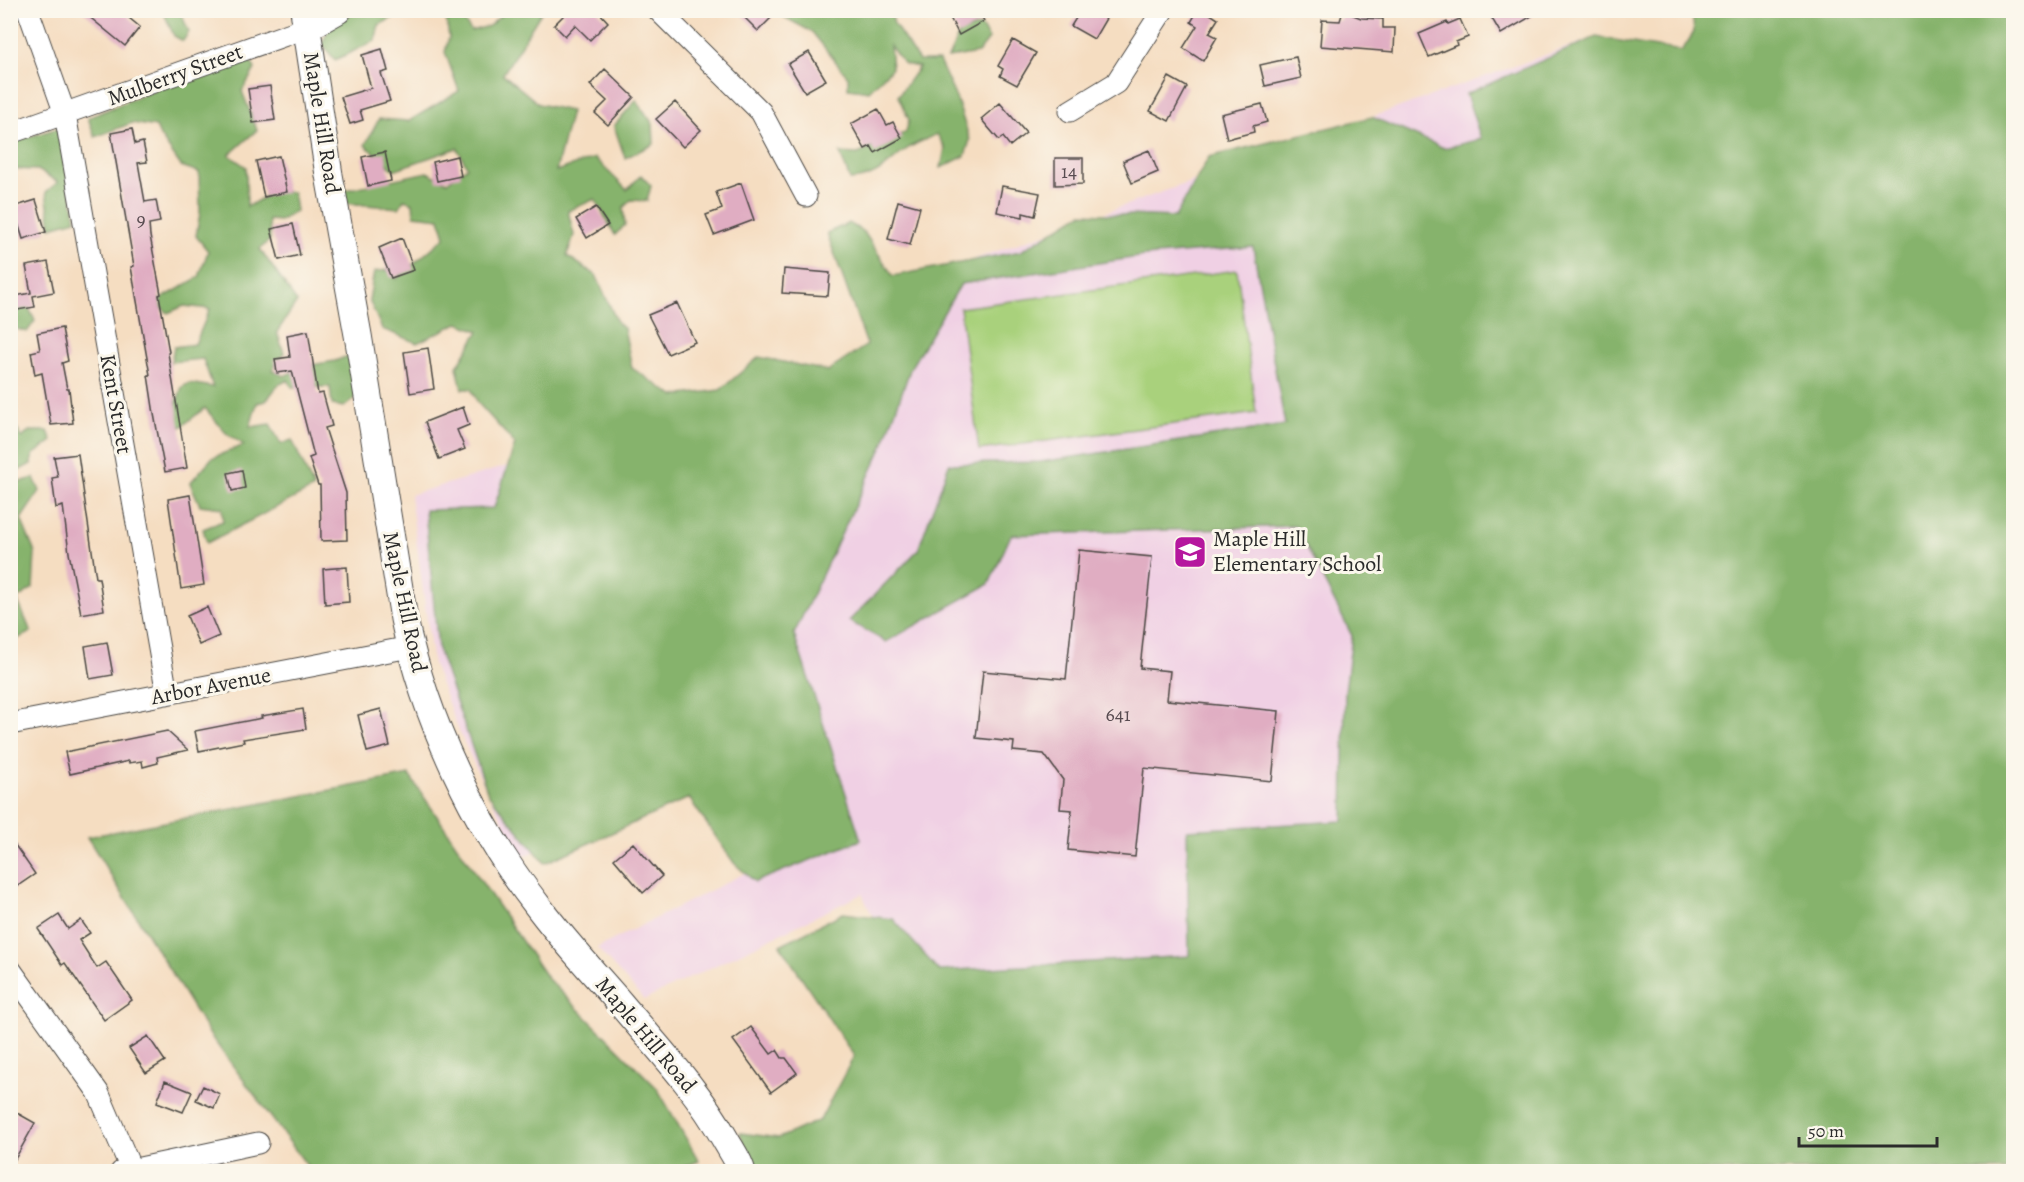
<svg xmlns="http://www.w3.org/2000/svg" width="2024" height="1182" viewBox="0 0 2024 1182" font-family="Alegreya,serif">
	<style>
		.built { fill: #f0d0e4 }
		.green { fill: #a9d17c; stroke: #6a7e54; stroke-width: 1.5 }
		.forest { fill: #86b36c; stroke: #586f4c; stroke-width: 1.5 }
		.building { fill: #e0adc2 }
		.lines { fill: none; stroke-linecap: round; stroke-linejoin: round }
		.minor-casing { stroke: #494642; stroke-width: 23 }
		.tertiary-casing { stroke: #494642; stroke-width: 29 }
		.minor { stroke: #fff; stroke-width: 21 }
		.tertiary { stroke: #fff; stroke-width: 27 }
		.labels { text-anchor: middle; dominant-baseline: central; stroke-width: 6; stroke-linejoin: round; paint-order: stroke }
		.number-label { font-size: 20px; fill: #584c51 }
		.street-label { font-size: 22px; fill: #2b2b2b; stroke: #fbf7ec }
		.poi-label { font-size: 22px; fill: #2b2b2b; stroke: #fbf7ec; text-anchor: start }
	</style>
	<rect width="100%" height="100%" fill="#fbf7ec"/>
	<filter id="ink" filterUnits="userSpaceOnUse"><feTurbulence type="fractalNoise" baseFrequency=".0167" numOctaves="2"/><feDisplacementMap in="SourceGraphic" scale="12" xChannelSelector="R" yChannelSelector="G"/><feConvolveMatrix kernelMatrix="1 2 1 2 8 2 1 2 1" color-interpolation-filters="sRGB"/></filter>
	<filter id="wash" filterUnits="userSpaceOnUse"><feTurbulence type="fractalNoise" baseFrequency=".008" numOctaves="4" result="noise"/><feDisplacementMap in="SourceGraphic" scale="24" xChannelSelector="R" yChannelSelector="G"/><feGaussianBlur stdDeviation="1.35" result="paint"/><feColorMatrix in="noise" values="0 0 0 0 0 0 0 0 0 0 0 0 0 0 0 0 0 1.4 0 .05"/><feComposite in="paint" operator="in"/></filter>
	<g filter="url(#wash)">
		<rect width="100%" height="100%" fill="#f5ddc1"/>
		<path class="built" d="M 1596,37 L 1347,922 L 934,1045 L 862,894 L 644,1000 L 597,948 L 836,827 L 792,728 L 523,857 L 488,794 L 459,731 L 433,664 L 410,495 L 883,354 L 827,233 L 849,223 L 885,291 Z"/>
		<path class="green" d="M 1237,270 L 1256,413 L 979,450 L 960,308 Z"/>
		<path class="forest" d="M 163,11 L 180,11 L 189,32 L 183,41 L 174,36 Z
			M 358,11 L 406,11 L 379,25 L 375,41 L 335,60 L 322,44 L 331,24 Z
			M 445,11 L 457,11 L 471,31 L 489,26 L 506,11 L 542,11 L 503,74 L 539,104 L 571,111 L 556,171 L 595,158 L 627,190 L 641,175 L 651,186 L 647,201 L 631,200 L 623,208 L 625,225 L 615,235 L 595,199 L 568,211 L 574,235 L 567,256 L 596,275 L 618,324 L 624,328 L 632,368 L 674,396 L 720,390 L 759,357 L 828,371 L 867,345 L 827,233 L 849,223 L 864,232 L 893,276 L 1021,251 L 1082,213 L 1175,217 L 1209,157 L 1372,117 L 1444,148 L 1481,139 L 1466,94 L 1596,37 L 1682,51 L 1694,32 L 1692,11 L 2013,11 L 2013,1171 L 753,1171 L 740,1133 L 779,1138 L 820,1120 L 854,1056 L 780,945 L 843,913 L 893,919 L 939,971 L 1189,956 L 1187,830 L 1343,821 L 1345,692 L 1352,636 L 1296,526 L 1011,535 L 989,584 L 886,642 L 849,621 L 918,550 L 949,464 L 1040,462 L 1285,425 L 1253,247 L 1145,256 L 961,284 L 911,367 L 883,446 L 794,634 L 861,840 L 755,882 L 734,863 L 689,798 L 545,863 L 488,794 L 438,649 L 425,510 L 494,508 L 515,444 L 478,403 L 471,389 L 462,389 L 457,367 L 479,331 L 458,323 L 417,343 L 382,329 L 369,300 L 374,272 L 387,270 L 396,279 L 445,237 L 440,218 L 414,215 L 413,203 L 404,200 L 399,208 L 344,203 L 345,190 L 427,172 L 447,182 L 467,167 L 457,148 L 394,170 L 365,145 L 379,119 L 409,121 L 459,91 L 445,52 L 449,37 Z
			M 778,11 L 891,11 L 894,24 L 919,61 L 939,61 L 957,100 L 970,140 L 965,156 L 941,168 L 945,148 L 937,134 C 927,139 916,143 907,149 C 887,164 877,179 850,180 L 840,153 L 858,154 L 906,132 L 909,120 L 898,96 L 919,67 L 904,64 L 890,46 L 892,68 L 869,91 L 848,88 L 848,77 L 812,32 L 782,16 Z
			M 981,26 L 989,39 L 978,53 L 948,58 L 960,32 Z
			M 248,55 L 255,69 L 242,91 L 257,130 L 229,155 L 246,167 L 247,207 L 274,191 L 293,192 L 296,211 L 280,221 L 269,220 L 270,240 L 260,249 L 297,302 L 277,332 L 284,353 L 272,370 L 284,376 L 306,366 L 335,361 L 353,354 L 360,394 L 344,407 L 332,405 L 330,387 L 292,387 L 288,380 L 278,385 L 266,401 L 257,403 L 250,427 L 270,424 L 281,444 L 292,440 L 314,488 L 207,543 L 203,529 L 223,521 L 222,508 L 200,505 L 190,483 L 212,458 L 244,445 L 226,433 L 205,408 L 181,427 L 171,418 L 182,387 L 189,383 L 213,387 L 203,359 L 171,362 L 174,347 L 195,344 L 210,309 L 184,306 L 168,313 L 154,303 L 199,277 L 208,251 L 196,236 L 200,213 L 199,172 L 181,166 L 160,136 L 156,127 L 132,123 L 95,137 L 88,118 L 175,81 Z
			M 636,100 L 653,124 L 654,144 L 625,158 L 614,126 Z
			M 59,128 L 76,220 L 51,227 L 46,192 L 58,182 L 38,170 L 11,169 L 11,142 Z
			M 10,293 L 26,302 L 35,321 L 27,332 L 13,328 L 11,322 Z
			M 11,418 L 22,438 L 29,431 L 48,431 L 52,441 L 33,455 L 31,464 L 14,473 L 20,482 L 34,478 L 40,491 L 21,519 L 35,553 L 33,588 L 17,599 L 31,632 L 11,642 Z
			M 409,775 L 547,978 L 657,1088 L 699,1161 L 670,1172 L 311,1171 L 210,1035 L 87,837 Z"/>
		<g id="blocks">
			<path class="building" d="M 81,10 L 133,10 L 128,17 L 140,27 L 125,46 Z
				M 559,10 L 597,10 L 608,22 L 590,40 L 575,25 L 565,36 L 554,25 L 564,15 Z
				M 737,10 L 779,10 L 758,31 Z
				M 946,10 L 978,10 L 984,21 L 959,35 Z
				M 1081,10 L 1111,10 L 1094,39 L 1071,26 Z
				M 1198,10 L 1204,10 L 1218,19 L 1209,33 L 1217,37 L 1203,61 L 1183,48 L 1197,26 L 1191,22 Z
				M 1487,10 L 1542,10 L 1501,34 Z
				M 1343,11 L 1361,18 L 1383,19 L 1383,28 L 1395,28 L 1394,52 L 1320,46 L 1322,20 L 1340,21 Z
				M 1460,19 L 1468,37 L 1456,42 L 1457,45 L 1429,57 L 1419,34 L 1447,22 L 1448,24 Z
				M 1013,40 L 1036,53 L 1017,85 L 1000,76 L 1003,69 L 998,66 Z
				M 382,49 L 388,71 L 381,73 L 390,101 L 360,110 L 363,120 L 350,124 L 341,97 L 371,88 L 362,55 Z
				M 809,52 L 826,80 L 805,92 L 788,64 Z
				M 1296,57 L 1301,78 L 1265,86 L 1260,65 Z
				M 605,69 L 634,97 L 608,125 L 595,113 L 607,101 L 590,85 Z
				M 1169,77 L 1187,87 L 1169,121 L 1150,111 Z
				M 270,86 L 275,120 L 253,123 L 248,89 Z
				M 675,102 L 701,130 L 683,147 L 656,119 Z
				M 1000,103 L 1026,133 L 1010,146 L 1003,137 L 999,140 L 981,119 Z
				M 1262,104 L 1267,122 L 1253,126 L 1254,132 L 1227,139 L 1221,114 Z
				M 878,109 L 887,125 L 893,122 L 902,138 L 875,153 L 871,146 L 865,149 L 851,124 Z
				M 132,129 L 135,144 L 143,142 L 147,162 L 138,163 L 145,202 L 156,200 L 160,222 L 149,224 L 150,236 L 161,294 L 159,295 L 169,352 L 168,353 L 187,468 L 165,472 L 154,414 L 148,375 L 150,375 L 131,267 L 134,266 L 111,133 Z
				M 1149,150 L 1158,172 L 1132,183 L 1123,161 Z
				M 385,152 L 391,181 L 368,186 L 362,157 Z
				M 279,156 L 287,192 L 264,197 L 256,161 Z
				M 457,156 L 461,176 L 437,181 L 433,162 Z
				M 1055,158 L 1083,158 L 1083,184 L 1055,185 Z
				M 741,183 L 754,220 L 714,235 L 706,215 L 722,209 L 716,192 Z
				M 1002,186 L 1040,193 L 1035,216 L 1023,213 L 1023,217 L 997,212 Z
				M 36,200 L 46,232 L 23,239 L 13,207 Z
				M 898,201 L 920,207 L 910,245 L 888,239 Z
				M 596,207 L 608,225 L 587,238 L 576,219 Z
				M 293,224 L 300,255 L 279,260 L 271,229 Z
				M 402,238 L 414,270 L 391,278 L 379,248 Z
				M 48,262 L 54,292 L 33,296 L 35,307 L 12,311 L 10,297 L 31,293 L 26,266 Z
				M 784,269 L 830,273 L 828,296 L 782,293 Z
				M 677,303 L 695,342 L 668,354 L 648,315 Z
				M 62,328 L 68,361 L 62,363 L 67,389 L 69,389 L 73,423 L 51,425 L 42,373 L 35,375 L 31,352 L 40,350 L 37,333 Z
				M 308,331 L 318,394 L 323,393 L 332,426 L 325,428 L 346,493 L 347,540 L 321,541 L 320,485 L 318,485 L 309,458 L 314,456 L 292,371 L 277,373 L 275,359 L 290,357 L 287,335 Z
				M 428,348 L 434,389 L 410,393 L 404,352 Z
				M 463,407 L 469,425 L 457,430 L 465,449 L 439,459 L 425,422 Z
				M 78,454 L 96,578 L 99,578 L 104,610 L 81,614 L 69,553 L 63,506 L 56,508 L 52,478 L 58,477 L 54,457 Z
				M 242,470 L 245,488 L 232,491 L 228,473 Z
				M 190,495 L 204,585 L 181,589 L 168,499 Z
				M 1079,550 L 1152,557 L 1140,668 L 1170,671 L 1167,700 L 1279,711 L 1272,781 L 1144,768 L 1135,857 L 1068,850 L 1072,810 L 1060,809 L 1063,780 L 1044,754 L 1013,751 L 1014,742 L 976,738 L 983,671 L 1066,679 Z
				M 347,567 L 349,602 L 325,604 L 323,569 Z
				M 207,607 L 219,636 L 199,645 L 187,616 Z
				M 107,642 L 113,675 L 90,679 L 85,646 Z
				M 303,709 L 306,729 L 243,739 L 244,742 L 199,751 L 195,731 L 262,718 L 261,716 Z
				M 381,709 L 390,746 L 367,752 L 358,715 Z
				M 167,731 L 188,750 L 157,757 L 158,763 L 143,767 L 142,761 L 129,763 L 129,761 L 70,774 L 65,752 Z
				M 10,838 L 35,874 L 10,891 Z
				M 633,843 L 662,876 L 643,893 L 614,859 Z
				M 59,915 L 68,929 L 81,920 L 90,933 L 79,940 L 97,968 L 106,962 L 132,1000 L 104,1020 L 65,963 L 62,965 L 38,929 Z
				M 751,1027 L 771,1054 L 777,1050 L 782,1058 L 786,1058 L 797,1073 L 771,1092 L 733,1040 Z
				M 148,1036 L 165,1061 L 146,1073 L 129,1048 Z
				M 165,1081 L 192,1092 L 183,1112 L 157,1102 Z
				M 203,1086 L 220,1094 L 214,1108 L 196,1100 Z
				M 10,1109 L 35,1123 L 10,1168 Z"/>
		</g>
	</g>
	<g filter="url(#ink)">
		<use href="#blocks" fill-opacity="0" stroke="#494642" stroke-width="1.5"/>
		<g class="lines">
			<g class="minor-casing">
				<path id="minor" d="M 28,10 L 65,114 L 167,694
					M 658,10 L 761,112 L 806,196
					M 1070,111 L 1116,83 L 1163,10
					M 10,133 L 308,27
					M 10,724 L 410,647
					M 10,969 L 98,1092 L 131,1169
					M 121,1172 L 258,1143"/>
			</g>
			<g class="tertiary-casing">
				<path id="tertiary" d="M 304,10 L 329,175 L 358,335 L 404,619 C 425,720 476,828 540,909 C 565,942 593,972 620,1003 C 657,1047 697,1089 725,1139 C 731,1150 739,1160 742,1172
					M 308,27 L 338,10"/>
			</g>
			<use href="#minor" class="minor"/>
			<use href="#tertiary" class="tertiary"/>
		</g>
	</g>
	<defs>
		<g id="school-square" transform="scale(1.725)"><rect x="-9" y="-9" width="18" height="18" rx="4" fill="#b5179e" stroke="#fbf7ec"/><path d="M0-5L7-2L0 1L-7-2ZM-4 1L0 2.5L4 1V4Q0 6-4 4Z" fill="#fff"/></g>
	</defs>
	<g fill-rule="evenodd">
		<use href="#school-square" x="1190" y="552"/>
	</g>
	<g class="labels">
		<g class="number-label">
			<text x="1069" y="171">14</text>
			<text x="141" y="219">9</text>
			<text x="1118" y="714">641</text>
		</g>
		<g class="street-label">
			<text transform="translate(175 75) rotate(-20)">Mulberry Street</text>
			<text transform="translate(322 123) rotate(81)">Maple Hill Road</text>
			<text transform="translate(116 404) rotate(80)">Kent Street</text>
			<text transform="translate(405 602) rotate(78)">Maple Hill Road</text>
			<text transform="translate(211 686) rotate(-11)">Arbor Avenue</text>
			<text transform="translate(646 1035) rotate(50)">Maple Hill Road</text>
		</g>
		<g class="poi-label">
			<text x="1213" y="539">Maple Hill<tspan x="1213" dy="25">Elementary School</tspan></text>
		</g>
	</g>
	<rect width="2024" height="1182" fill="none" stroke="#fbf7ec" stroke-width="36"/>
	<path d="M1799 1137v9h138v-9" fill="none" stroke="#2b2b2b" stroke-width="3"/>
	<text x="1808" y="1137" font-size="18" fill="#2b2b2b" stroke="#fbf7ec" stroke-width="4.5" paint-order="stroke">50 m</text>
</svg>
